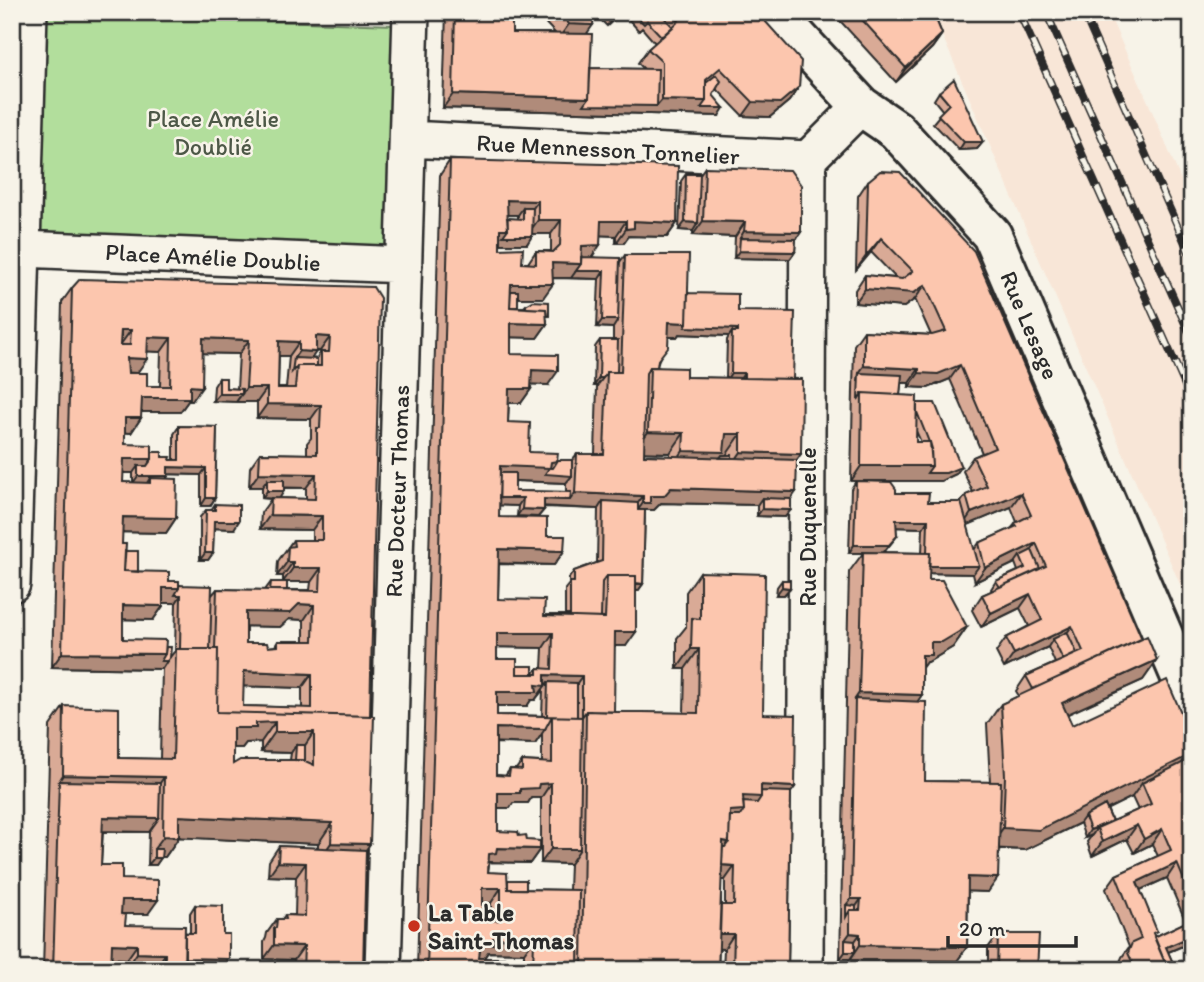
<svg xmlns="http://www.w3.org/2000/svg" width="1204" height="982" viewBox="0 0 1204 982" font-family="Itim,sans-serif">
	<style>
		.built { fill: #f8e6d7 }
		.green { fill: #b2de9c; stroke: #6e8464; stroke-width: 2 }
		.lines { fill: none; stroke-linecap: round; stroke-linejoin: round }
		.minor-casing { stroke: #2b2b2b; stroke-width: 40 }
		.tertiary-casing { stroke: #2b2b2b; stroke-width: 44 }
		.minor { stroke: #f7f3e8; stroke-width: 35 }
		.tertiary { stroke: #f7f3e8; stroke-width: 38 }
		.rail-casing { stroke: #2b2b2b; stroke-width: 8 }
		.rail { stroke: #f7f3e8; stroke-width: 5; stroke-dasharray: 16; stroke-linecap: butt }
		.wall { fill: #d9aa96; stroke: #2b2b2b; stroke-width: 2; fill-rule: evenodd }
		.shaded-wall { fill: #b08b7a; stroke: #2b2b2b; stroke-width: 2 }
		.building { fill: #fcc6ae; stroke: #2b2b2b; stroke-width: 2; fill-rule: evenodd }
		.poi-dot { fill: #c8321e; stroke: #f7f3e8; stroke-width: 2.5 }
		.labels { text-anchor: middle; dominant-baseline: central; stroke-width: 5; stroke-linejoin: round; paint-order: stroke }
		.park-label { font-size: 24px; fill: #4d5847; stroke: #f7f3e8 }
		.street-label { font-size: 24px; fill: #2b2b2b; stroke: #f7f3e8 }
		.poi-label { font-size: 24px; font-weight: bold; fill: #2b2b2b; stroke: #f7f3e8; text-anchor: start }
	</style>
	<rect width="100%" height="100%" fill="#f7f3e8"/>
	<filter id="ink" filterUnits="userSpaceOnUse"><feTurbulence type="fractalNoise" baseFrequency=".0143" numOctaves="2"/><feDisplacementMap in="SourceGraphic" scale="14" xChannelSelector="R" yChannelSelector="G"/><feConvolveMatrix kernelMatrix="1 2 1 2 8 2 1 2 1" color-interpolation-filters="sRGB"/></filter>
	<g filter="url(#ink)">
		<path class="built" d="M 932,12 L 1108,12 L 1149,104 L 1192,206 L 1192,612 Z"/>
		<path class="green" d="M 41,13 L 395,25 L 386,251 L 32,239 Z"/>
		<g class="lines">
			<g class="minor-casing">
				<path id="minor" d="M 408,139 L 808,159
					M 22,249 L 404,265
					M 12,584 L 29,12
					M 383,970 L 411,12
					M 805,970 L 808,159 L 861,106"/>
			</g>
			<g class="tertiary-casing">
				<path id="tertiary" d="M 774,12 L 861,106 L 896,130 L 992,235 L 1192,703"/>
			</g>
			<use href="#minor" class="minor"/>
			<use href="#tertiary" class="tertiary"/>
			<g class="rail-casing">
				<path id="rail" d="M 1019,12 L 1192,401
					M 1046,12 L 1192,339
					M 1083,12 L 1192,259"/>
			</g>
			<use href="#rail" class="rail"/>
		</g>
		<path class="wall" d="M 446,12 L 512,12 L 512,33 L 555,33 L 535,12 L 757,12 L 799,87 L 789,101 L 770,117 L 743,116 L 717,89 L 713,95 L 719,116 L 443,108 ZM 622,12 L 639,31 L 642,28 L 655,43 L 648,49 L 638,63 L 644,69 L 590,68 L 586,34 L 593,15 L 595,14 L 607,26 Z
			M 832,12 L 933,12 L 942,34 L 932,48 L 896,82 Z
			M 939,92 L 983,142 L 977,149 L 959,150 L 933,123 L 943,111 L 934,100 Z
			M 450,160 L 677,223 L 667,237 L 629,236 L 624,243 L 616,243 L 616,236 L 600,235 L 591,257 L 620,262 L 625,255 L 688,293 L 738,311 L 793,379 L 797,460 L 791,499 L 785,517 L 757,516 L 757,505 L 661,503 L 654,510 L 645,510 L 643,584 L 638,591 L 636,591 L 626,646 L 614,646 L 614,712 L 684,713 L 685,669 L 677,669 L 677,638 L 686,627 L 686,592 L 700,572 L 795,787 L 791,792 L 788,970 L 723,970 L 724,949 L 719,948 L 718,970 L 417,970 L 440,175 ZM 507,215 L 518,215 L 518,219 L 507,218 ZM 532,234 L 551,234 L 551,251 L 536,251 L 528,263 L 522,263 L 500,249 L 500,244 L 527,244 ZM 553,278 L 599,279 L 597,327 L 613,328 L 613,340 L 600,340 L 595,347 L 594,386 L 597,386 L 595,454 L 577,454 L 572,460 L 558,460 L 529,452 L 508,422 L 509,403 L 521,403 L 531,389 L 531,384 L 548,385 L 511,354 L 511,337 L 537,338 L 547,324 L 547,320 L 526,305 L 524,307 L 518,307 L 518,298 L 543,298 ZM 679,334 L 729,336 L 727,340 L 726,378 L 686,377 L 657,367 L 658,362 L 668,337 L 677,337 ZM 644,452 L 670,453 L 670,456 L 644,455 ZM 515,481 L 566,483 L 566,492 L 515,491 ZM 499,505 L 518,506 L 517,516 L 538,517 L 544,510 L 544,507 L 598,509 L 597,563 L 574,571 L 569,578 L 569,584 L 565,589 L 565,615 L 547,615 L 546,616 L 544,616 L 498,599 L 499,564 L 554,565 L 564,551 L 547,536 L 499,517 ZM 497,647 L 543,648 L 542,669 L 538,668 L 533,674 L 517,666 L 497,659 ZM 543,690 L 542,716 L 497,715 L 497,706 L 527,706 L 531,700 L 535,700 ZM 542,734 L 542,762 L 522,761 L 516,769 L 510,769 L 505,776 L 496,775 L 496,743 L 535,744 ZM 531,798 L 541,798 L 541,863 L 570,864 L 569,890 L 526,889 L 508,880 L 488,872 L 489,865 L 490,862 L 530,863 L 540,849 L 519,836 L 498,831 L 498,808 L 510,808 L 513,803 L 528,803 ZM 721,880 L 725,880 L 725,905 L 721,905 ZM 482,903 L 491,903 L 491,920 L 482,921 ZM 488,952 L 524,953 L 524,966 L 505,965 L 484,958 Z
			M 705,167 L 801,232 L 796,239 L 795,252 L 790,259 L 734,258 L 735,237 L 693,235 L 693,231 L 679,230 L 681,181 L 686,174 L 700,174 Z
			M 868,181 L 1142,639 L 1157,660 L 1143,680 L 1067,714 L 1072,725 L 1192,738 L 1192,942 L 1168,952 L 1176,970 L 1119,970 L 1118,967 L 1122,957 L 1129,947 L 1106,889 L 1116,875 L 1158,856 L 1152,844 L 1134,853 L 1127,839 L 1092,856 L 1087,842 L 1092,835 L 1085,838 L 1080,823 L 1025,850 L 999,849 L 988,892 L 968,891 L 967,947 L 957,961 L 840,959 L 849,572 L 863,553 L 849,553 L 851,489 L 856,481 L 928,502 L 961,502 L 966,495 L 973,492 L 963,471 L 973,457 L 982,453 L 950,379 L 928,388 L 909,387 L 909,383 L 901,383 L 900,395 L 917,403 L 961,467 L 956,474 L 941,481 L 851,481 L 854,345 L 864,331 L 931,335 L 915,299 L 904,307 L 855,303 L 855,290 L 865,275 L 896,278 L 871,252 L 856,270 L 858,196 ZM 916,431 L 921,442 L 916,442 ZM 1011,507 L 1017,522 L 1011,529 L 979,543 L 974,550 L 967,525 ZM 896,527 L 923,528 L 922,553 L 884,552 L 897,536 ZM 1015,563 L 1018,571 L 996,581 L 991,589 L 992,591 L 982,595 L 972,610 L 981,627 L 1020,608 L 1029,626 L 1006,638 L 996,652 L 1004,668 L 1048,647 L 1055,663 L 1026,676 L 1016,691 L 1019,696 L 1001,704 L 987,724 L 990,782 L 925,781 L 917,701 L 922,667 L 926,662 L 928,662 L 953,647 L 967,627 L 929,580 L 929,573 L 973,574 L 975,582 ZM 1132,797 L 1138,810 L 1112,821 L 1107,809 ZM 1167,878 L 1186,922 L 1154,937 L 1140,890 Z
			M 373,287 L 366,850 L 363,970 L 294,970 L 294,960 L 264,959 L 264,942 L 266,938 L 267,933 L 277,919 L 282,919 L 285,915 L 295,915 L 296,877 L 268,876 L 269,861 L 279,846 L 318,848 L 318,844 L 179,837 L 165,857 L 161,857 L 156,865 L 148,865 L 149,832 L 103,832 L 101,865 L 122,879 L 148,914 L 122,914 L 125,925 L 190,933 L 190,913 L 195,905 L 223,966 L 184,966 L 184,970 L 155,970 L 155,969 L 127,968 L 127,959 L 112,959 L 111,970 L 43,970 L 50,726 L 64,706 L 119,758 L 160,759 L 162,669 L 52,667 L 62,302 L 72,288 ZM 148,351 L 161,352 L 160,386 L 147,386 L 137,373 ZM 316,351 L 320,351 L 319,354 L 317,359 L 311,358 ZM 202,353 L 239,354 L 237,389 L 226,388 L 219,378 L 214,386 L 213,401 L 257,402 L 257,418 L 311,419 L 311,438 L 307,443 L 307,454 L 260,453 L 250,467 L 249,487 L 262,487 L 262,498 L 271,499 L 261,513 L 260,529 L 312,530 L 312,540 L 293,540 L 278,561 L 277,576 L 283,576 L 283,582 L 311,582 L 310,590 L 287,590 L 271,582 L 265,590 L 217,589 L 212,595 L 138,572 L 122,544 L 122,532 L 166,533 L 176,518 L 167,479 L 168,474 L 201,475 L 201,506 L 210,506 L 215,498 L 217,427 L 179,426 L 174,434 L 174,460 L 170,460 L 152,452 L 125,444 L 125,432 L 131,433 L 141,418 L 141,412 L 180,412 L 188,401 L 192,401 ZM 279,356 L 289,356 L 286,388 L 278,388 ZM 123,473 L 133,473 L 133,483 L 123,482 ZM 284,488 L 306,488 L 306,499 L 279,498 ZM 163,602 L 176,603 L 175,651 L 170,657 L 166,647 L 123,639 L 123,619 L 153,620 L 163,606 ZM 289,619 L 304,620 L 304,641 L 278,641 L 275,646 L 268,647 L 246,643 L 246,626 L 280,627 ZM 243,686 L 302,688 L 302,708 L 243,706 ZM 261,742 L 261,752 L 291,753 L 290,760 L 233,764 L 233,748 L 242,748 L 246,743 Z
			M 215,504 L 234,529 L 214,528 L 213,553 L 208,560 L 200,560 L 200,517 L 206,510 L 211,510 Z
			M 782,580 L 790,588 L 784,595 L 776,595 L 777,587 Z
			M 998,934 L 1037,970 L 988,970 L 988,948 Z"/>
		<path class="shaded-wall" d="M 616,12 L 622,12 L 607,26 Z
			M 569,24 L 593,25 L 583,39 L 559,38 Z
			M 942,34 L 932,48 L 896,82 L 906,68 Z
			M 799,87 L 789,101 L 770,117 L 743,116 L 753,102 Z
			M 453,94 L 589,98 L 657,106 L 662,100 L 706,101 L 724,108 L 719,116 L 443,108 Z
			M 964,142 L 983,142 L 977,149 L 959,150 Z
			M 507,200 L 538,201 L 528,215 L 523,208 L 518,215 L 497,215 Z
			M 538,220 L 561,220 L 551,234 L 528,234 Z
			M 601,221 L 626,221 L 616,236 L 591,235 Z
			M 634,221 L 677,223 L 667,237 L 629,236 L 624,243 L 616,243 L 626,229 Z
			M 703,221 L 745,222 L 735,237 L 693,235 Z
			M 685,222 L 698,223 L 693,231 L 679,230 Z
			M 500,229 L 508,229 L 532,236 L 527,244 L 490,244 Z
			M 744,231 L 801,232 L 791,246 L 740,238 Z
			M 881,238 L 871,252 L 856,270 L 866,256 Z
			M 600,245 L 590,260 L 577,260 L 582,246 Z
			M 739,251 L 795,252 L 790,259 L 734,258 Z
			M 552,263 L 581,264 L 571,278 L 542,278 Z
			M 576,271 L 604,271 L 599,279 L 571,278 Z
			M 511,284 L 553,284 L 543,298 L 506,298 Z
			M 925,285 L 915,299 L 904,307 L 855,303 L 865,289 Z
			M 602,320 L 618,320 L 613,328 L 597,327 Z
			M 669,322 L 687,323 L 738,329 L 732,336 L 732,332 L 729,336 L 679,334 L 677,337 L 659,337 Z
			M 511,323 L 547,324 L 537,338 L 501,337 Z
			M 121,330 L 131,330 L 121,344 Z
			M 316,336 L 330,337 L 320,351 L 306,350 Z
			M 148,337 L 171,338 L 161,352 L 138,351 Z
			M 203,338 L 249,340 L 239,354 L 193,353 Z
			M 279,341 L 299,342 L 289,356 L 269,356 Z
			M 299,351 L 316,352 L 306,366 L 294,358 Z
			M 127,358 L 147,359 L 137,373 L 117,372 Z
			M 960,365 L 950,379 L 928,388 L 909,387 L 919,373 Z
			M 864,366 L 919,369 L 909,383 L 858,380 L 859,373 Z
			M 532,370 L 558,371 L 548,385 L 522,384 Z
			M 731,373 L 744,373 L 739,381 L 726,380 Z
			M 599,378 L 603,378 L 597,386 L 594,386 Z
			M 190,386 L 202,387 L 192,401 L 188,401 L 180,412 L 132,412 L 142,398 Z
			M 246,388 L 267,388 L 257,402 L 236,402 Z
			M 509,389 L 531,389 L 521,403 L 499,403 Z
			M 219,394 L 242,394 L 236,402 L 213,401 Z
			M 267,404 L 321,405 L 311,419 L 257,418 Z
			M 125,418 L 141,418 L 131,433 L 115,432 Z
			M 648,432 L 684,433 L 670,453 L 634,452 Z
			M 726,434 L 741,434 L 727,454 L 732,465 L 741,452 L 801,454 L 787,474 L 669,471 L 683,451 Z
			M 124,459 L 152,459 L 142,473 L 138,466 L 133,473 L 114,473 Z
			M 557,461 L 572,476 L 566,483 L 495,480 L 500,466 Z
			M 861,466 L 932,466 L 961,467 L 956,474 L 941,481 L 851,481 Z
			M 168,467 L 206,468 L 201,475 L 163,474 Z
			M 259,473 L 316,474 L 306,488 L 267,487 L 267,480 L 262,487 L 249,487 Z
			M 138,476 L 168,476 L 163,484 L 150,478 L 147,483 L 133,483 Z
			M 671,488 L 796,492 L 786,506 L 762,498 L 757,505 L 661,503 L 654,510 L 645,510 L 633,517 L 643,503 L 650,496 Z
			M 267,491 L 284,491 L 279,499 L 262,498 Z
			M 575,493 L 643,496 L 633,510 L 603,501 L 598,509 L 538,506 L 544,499 L 570,500 Z
			M 1021,493 L 1011,507 L 961,528 L 971,513 Z
			M 206,498 L 215,498 L 210,506 L 201,506 Z
			M 494,498 L 523,498 L 518,506 L 489,505 Z
			M 522,509 L 544,510 L 538,517 L 517,516 Z
			M 762,509 L 791,510 L 785,517 L 757,516 Z
			M 270,515 L 322,516 L 312,530 L 260,529 Z
			M 123,517 L 176,518 L 166,533 L 113,532 Z
			M 896,520 L 928,520 L 923,528 L 890,527 Z
			M 214,521 L 239,521 L 234,529 L 209,528 Z
			M 897,536 L 883,553 L 849,553 L 854,545 Z
			M 1036,543 L 1026,558 L 1020,556 L 1015,563 L 975,582 L 985,568 Z
			M 499,549 L 564,551 L 554,565 L 489,563 Z
			M 205,553 L 213,553 L 208,560 L 200,560 Z
			M 287,562 L 293,562 L 283,576 L 277,576 Z
			M 927,566 L 979,566 L 973,574 L 922,573 Z
			M 293,568 L 321,568 L 311,582 L 283,582 Z
			M 606,583 L 643,584 L 638,591 L 606,590 Z
			M 782,587 L 790,588 L 784,595 L 776,595 Z
			M 163,588 L 179,588 L 181,595 L 176,603 L 153,603 Z
			M 1030,594 L 1020,608 L 981,627 L 991,613 Z
			M 299,604 L 314,605 L 304,620 L 289,619 L 280,627 L 236,626 L 246,612 Z
			M 123,605 L 163,606 L 153,620 L 113,619 Z
			M 1072,626 L 1062,640 L 1053,639 L 1048,647 L 1004,668 L 1014,654 Z
			M 967,627 L 953,647 L 928,662 L 926,662 L 917,675 L 908,675 L 931,642 Z
			M 615,632 L 636,632 L 626,646 L 605,646 Z
			M 497,633 L 553,633 L 543,648 L 487,647 Z
			M 691,649 L 699,649 L 685,669 L 677,669 Z
			M 62,653 L 165,654 L 167,661 L 162,669 L 52,667 Z
			M 1157,660 L 1143,680 L 1048,723 L 1062,703 Z
			M 244,671 L 312,674 L 302,688 L 234,686 Z
			M 545,675 L 582,676 L 572,690 L 548,682 L 535,700 L 531,700 L 527,706 L 487,706 L 497,692 Z
			M 859,693 L 922,695 L 908,715 L 855,699 Z
			M 213,718 L 370,721 L 314,732 L 300,753 L 296,745 L 291,753 L 261,752 L 275,732 L 275,722 L 261,742 L 246,743 L 242,748 L 219,748 Z
			M 496,728 L 545,729 L 535,744 L 486,742 Z
			M 1192,754 L 1192,759 L 1142,783 L 1132,797 L 1086,820 L 1085,816 L 1080,823 L 1025,850 L 989,848 L 1003,828 Z
			M 63,775 L 164,777 L 150,798 L 59,781 Z
			M 551,783 L 541,798 L 531,798 L 528,803 L 513,803 L 510,808 L 488,808 L 498,793 L 539,784 Z
			M 761,785 L 795,787 L 781,807 L 730,830 L 730,811 L 743,796 Z
			M 179,816 L 332,823 L 318,844 L 172,837 L 179,837 L 165,857 L 154,857 L 154,849 Z
			M 103,817 L 159,818 L 149,832 L 93,831 Z
			M 1137,825 L 1127,839 L 1092,856 L 1102,842 Z
			M 1097,828 L 1092,835 L 1085,838 L 1090,830 Z
			M 1162,829 L 1152,844 L 1134,853 L 1144,839 Z
			M 723,841 L 729,842 L 718,857 Z
			M 331,843 L 370,844 L 356,864 L 317,863 Z
			M 497,848 L 540,849 L 530,863 L 490,862 L 486,868 L 489,854 Z
			M 551,849 L 580,849 L 570,864 L 541,863 Z
			M 154,858 L 161,858 L 156,865 L 148,865 Z
			M 278,862 L 306,863 L 296,877 L 268,876 Z
			M 1177,863 L 1167,878 L 1127,896 L 1137,882 Z
			M 718,865 L 735,866 L 725,880 L 708,880 Z
			M 968,877 L 998,878 L 988,892 L 958,891 Z
			M 482,888 L 501,888 L 491,903 L 472,902 Z
			M 851,899 L 861,899 L 851,914 L 850,910 L 846,905 Z
			M 122,900 L 158,900 L 148,914 L 112,914 Z
			M 850,933 L 860,934 L 850,948 L 845,940 Z
			M 716,934 L 734,934 L 724,949 L 706,948 Z
			M 1192,936 L 1192,942 L 1161,955 L 1166,947 Z
			M 493,938 L 534,939 L 524,953 L 488,952 L 483,959 L 471,958 L 481,944 Z
			M 112,944 L 137,945 L 127,959 L 102,958 Z
			M 274,945 L 304,946 L 294,960 L 264,959 Z
			M 860,945 L 967,947 L 957,961 L 850,960 Z
			M 845,952 L 855,952 L 850,959 L 840,959 Z
			M 137,953 L 165,954 L 155,969 L 127,968 Z
			M 180,958 L 229,959 L 223,966 L 175,965 Z"/>
		<path class="building" d="M 12,12 L 16,12 L 14,83 L 12,83 Z
			M 455,12 L 512,12 L 512,33 L 592,34 L 589,98 L 453,94 Z
			M 547,12 L 563,12 L 556,21 Z
			M 563,12 L 594,12 L 593,25 L 569,24 L 561,15 Z
			M 633,12 L 659,12 L 673,27 L 662,37 L 647,21 L 644,24 Z
			M 671,12 L 757,12 L 801,61 L 799,87 L 780,103 L 753,102 L 720,68 L 706,80 L 706,101 L 662,100 L 662,62 L 648,49 L 679,21 Z
			M 855,12 L 933,12 L 942,34 L 906,68 Z
			M 590,68 L 658,69 L 657,106 L 584,105 L 589,98 Z
			M 716,75 L 721,81 L 713,95 L 724,108 L 701,108 L 706,101 L 706,83 Z
			M 954,79 L 983,142 L 964,142 L 938,115 L 949,104 L 939,92 Z
			M 450,160 L 678,166 L 677,223 L 634,221 L 634,228 L 626,229 L 626,221 L 601,221 L 600,245 L 582,246 L 581,264 L 552,263 L 553,284 L 511,284 L 510,307 L 546,309 L 547,324 L 511,323 L 511,354 L 558,355 L 558,371 L 532,370 L 531,389 L 509,389 L 508,422 L 530,423 L 529,452 L 558,453 L 557,461 L 551,462 L 550,468 L 500,466 L 499,517 L 547,518 L 547,536 L 565,536 L 564,551 L 499,549 L 498,599 L 545,600 L 544,616 L 605,618 L 607,576 L 636,576 L 636,632 L 615,632 L 614,712 L 586,711 L 582,717 L 582,676 L 545,675 L 545,686 L 536,685 L 537,692 L 497,692 L 497,715 L 582,717 L 580,849 L 551,849 L 551,783 L 539,784 L 538,788 L 520,789 L 520,793 L 498,793 L 498,831 L 518,832 L 519,836 L 526,835 L 527,840 L 540,841 L 540,849 L 497,848 L 496,853 L 489,854 L 488,872 L 507,873 L 508,889 L 579,890 L 578,970 L 533,970 L 534,939 L 493,938 L 493,944 L 481,944 L 479,958 L 505,958 L 505,970 L 427,970 ZM 507,200 L 538,201 L 538,220 L 561,220 L 560,245 L 553,252 L 536,251 L 536,264 L 522,263 L 523,248 L 500,249 L 500,229 L 508,229 ZM 497,633 L 553,633 L 552,669 L 538,668 L 538,674 L 517,674 L 517,659 L 497,659 ZM 552,716 L 552,763 L 522,761 L 522,770 L 510,769 L 509,776 L 496,775 L 496,728 L 545,729 ZM 482,888 L 501,888 L 501,920 L 482,921 Z
			M 705,167 L 790,170 L 801,185 L 801,232 L 744,231 L 745,222 L 703,221 Z
			M 880,171 L 900,172 L 974,251 L 1142,639 L 1033,689 L 1026,676 L 1083,651 L 1072,626 L 1014,654 L 1006,638 L 1042,620 L 1030,594 L 991,613 L 982,595 L 1046,566 L 1036,543 L 985,568 L 979,543 L 1017,526 L 1015,523 L 1031,515 L 1021,493 L 971,513 L 966,495 L 987,486 L 973,457 L 995,448 L 960,365 L 938,374 L 919,373 L 919,369 L 864,366 L 864,331 L 932,335 L 946,331 L 925,285 L 914,293 L 865,289 L 865,275 L 902,279 L 913,271 L 881,238 L 866,256 L 868,181 Z
			M 686,174 L 700,174 L 698,223 L 685,222 Z
			M 523,208 L 533,208 L 532,236 L 503,236 L 508,229 L 507,218 L 523,219 Z
			M 740,238 L 796,239 L 795,252 L 739,251 Z
			M 625,255 L 689,255 L 687,323 L 669,322 L 668,347 L 658,360 L 657,367 L 650,367 L 646,373 L 644,455 L 797,460 L 796,492 L 671,488 L 664,496 L 650,496 L 650,503 L 643,503 L 643,496 L 575,493 L 577,454 L 604,454 L 607,372 L 621,372 Z
			M 581,257 L 620,258 L 618,320 L 602,320 L 604,271 L 576,271 L 581,264 Z
			M 80,279 L 373,287 L 380,298 L 370,716 L 217,712 L 218,649 L 215,649 L 217,589 L 320,591 L 321,568 L 293,568 L 293,562 L 287,562 L 288,547 L 294,546 L 293,540 L 322,540 L 322,516 L 270,515 L 271,498 L 315,499 L 316,474 L 259,473 L 260,453 L 317,454 L 317,428 L 320,428 L 321,405 L 267,404 L 267,388 L 246,388 L 249,340 L 203,338 L 202,387 L 190,386 L 190,398 L 142,398 L 141,418 L 125,418 L 125,444 L 152,445 L 152,459 L 124,459 L 123,482 L 150,483 L 150,478 L 177,479 L 176,518 L 123,517 L 122,544 L 126,544 L 124,571 L 169,572 L 169,581 L 179,581 L 179,588 L 163,588 L 163,606 L 123,605 L 123,639 L 166,640 L 165,654 L 62,653 L 72,288 ZM 121,330 L 131,330 L 130,345 L 120,345 ZM 316,336 L 330,337 L 329,352 L 321,352 L 321,366 L 297,366 L 295,388 L 278,388 L 279,341 L 299,342 L 299,351 L 316,352 ZM 148,337 L 171,338 L 170,386 L 147,386 L 147,373 L 128,373 L 127,358 L 147,359 ZM 299,604 L 314,605 L 313,641 L 278,641 L 278,646 L 268,647 L 267,643 L 246,643 L 246,612 L 290,613 ZM 244,671 L 312,674 L 312,708 L 243,706 Z
			M 511,291 L 518,291 L 518,307 L 510,307 Z
			M 688,293 L 738,294 L 738,311 L 795,312 L 793,379 L 744,378 L 744,373 L 731,373 L 732,332 L 738,332 L 738,329 L 685,327 L 687,323 Z
			M 533,301 L 549,302 L 549,316 L 547,316 L 546,309 L 526,308 L 526,305 Z
			M 600,340 L 618,340 L 617,372 L 607,372 L 603,378 L 599,378 Z
			M 294,358 L 317,359 L 317,366 L 297,366 L 292,372 Z
			M 650,367 L 686,368 L 686,377 L 802,379 L 801,454 L 741,452 L 741,434 L 726,434 L 724,452 L 683,451 L 684,433 L 648,432 Z
			M 859,373 L 902,375 L 900,395 L 862,393 L 858,400 Z
			M 219,378 L 226,378 L 226,388 L 242,389 L 242,394 L 219,394 Z
			M 862,393 L 917,396 L 916,442 L 930,442 L 932,466 L 861,466 Z
			M 917,403 L 935,403 L 961,467 L 946,473 L 927,473 L 932,466 L 931,449 L 932,449 L 930,442 L 929,442 L 917,412 Z
			M 179,426 L 217,427 L 215,498 L 206,498 L 206,468 L 168,467 L 168,476 L 138,476 L 138,466 L 147,466 L 152,459 L 152,452 L 162,452 L 162,457 L 171,457 L 170,460 L 179,460 Z
			M 722,455 L 732,455 L 732,458 L 720,458 Z
			M 558,460 L 572,460 L 572,476 L 545,474 L 549,468 L 553,468 Z
			M 500,473 L 515,473 L 515,491 L 571,492 L 570,500 L 544,499 L 544,510 L 522,509 L 523,498 L 499,498 Z
			M 267,480 L 284,480 L 284,491 L 267,491 Z
			M 856,481 L 891,482 L 896,489 L 896,493 L 929,493 L 928,502 L 961,502 L 979,566 L 929,566 L 930,553 L 927,553 L 928,520 L 896,520 L 897,536 L 889,545 L 854,545 Z
			M 762,498 L 791,499 L 791,510 L 762,509 Z
			M 603,501 L 638,503 L 638,510 L 645,510 L 643,584 L 636,583 L 636,576 L 607,576 L 602,582 L 601,618 L 547,616 L 547,615 L 570,615 L 570,582 L 574,582 L 574,571 L 602,561 Z
			M 215,504 L 239,505 L 239,521 L 214,521 L 213,553 L 205,553 L 206,510 L 215,510 Z
			M 1032,550 L 1040,569 L 1000,587 L 996,581 L 1025,568 L 1020,556 Z
			M 125,551 L 138,551 L 138,572 L 124,571 Z
			M 863,552 L 930,553 L 929,580 L 942,580 L 967,627 L 942,642 L 931,642 L 931,655 L 922,655 L 922,695 L 859,693 Z
			M 700,572 L 765,574 L 763,714 L 796,715 L 795,787 L 761,785 L 761,797 L 743,796 L 744,810 L 730,811 L 729,842 L 723,841 L 718,970 L 582,969 L 586,711 L 698,713 L 699,649 L 691,649 L 692,618 L 700,619 Z
			M 782,580 L 790,580 L 790,588 L 782,587 Z
			M 271,582 L 287,582 L 287,590 L 270,590 Z
			M 179,585 L 212,586 L 210,649 L 180,649 L 181,595 L 175,595 L 179,588 Z
			M 1067,632 L 1077,653 L 1063,660 L 1053,639 Z
			M 1147,636 L 1157,660 L 1062,703 L 1072,725 L 1167,680 L 1192,738 L 1192,754 L 1039,830 L 1003,828 L 1005,776 L 1001,704 Z
			M 166,647 L 171,647 L 170,657 L 167,661 L 161,661 L 165,654 Z
			M 176,649 L 218,649 L 217,712 L 374,716 L 370,844 L 331,843 L 332,823 L 179,816 L 179,837 L 163,836 L 164,777 L 63,775 L 64,706 L 119,708 L 119,758 L 173,759 ZM 275,722 L 275,732 L 314,732 L 314,765 L 303,760 L 240,760 L 233,764 L 233,728 L 256,728 L 256,723 Z
			M 517,666 L 533,666 L 533,674 L 517,674 Z
			M 548,682 L 577,683 L 577,717 L 513,715 L 547,716 Z
			M 855,699 L 926,702 L 925,781 L 1001,782 L 998,878 L 968,877 L 967,947 L 860,945 L 860,934 L 850,933 L 850,910 L 860,910 L 861,899 L 851,899 Z
			M 296,745 L 305,745 L 305,761 L 295,760 Z
			M 1192,758 L 1192,899 L 1177,863 L 1137,882 L 1157,931 L 1153,933 L 1168,970 L 1136,970 L 1128,953 L 1132,943 L 1141,939 L 1116,875 L 1171,850 L 1162,829 L 1144,839 L 1137,825 L 1102,842 L 1097,828 L 1151,804 L 1142,783 Z
			M 59,781 L 160,783 L 159,818 L 103,817 L 101,865 L 122,865 L 122,879 L 158,880 L 158,900 L 122,900 L 121,914 L 126,915 L 125,925 L 185,926 L 184,970 L 165,970 L 165,954 L 137,953 L 137,945 L 112,944 L 111,970 L 53,970 Z
			M 761,791 L 791,792 L 788,970 L 733,970 L 734,934 L 720,934 L 721,905 L 734,905 L 735,866 L 722,865 L 723,847 L 725,847 L 729,842 L 730,816 L 740,816 L 744,810 L 743,802 L 757,803 L 761,797 Z
			M 1105,805 L 1112,821 L 1090,830 L 1085,816 Z
			M 279,846 L 366,850 L 363,970 L 303,970 L 304,946 L 274,945 L 274,928 L 276,928 L 277,919 L 286,919 L 285,915 L 305,916 L 306,863 L 278,862 Z
			M 154,849 L 162,849 L 161,858 L 154,858 Z
			M 508,880 L 526,880 L 526,889 L 508,889 Z
			M 195,905 L 223,906 L 223,934 L 229,934 L 229,959 L 185,958 L 185,933 L 195,933 Z
			M 846,905 L 856,906 L 856,910 L 850,910 L 846,917 Z
			M 1192,919 L 1192,936 L 1166,947 L 1176,970 L 1168,970 L 1154,937 Z
			M 998,934 L 1039,934 L 1037,970 L 997,970 Z
			M 845,940 L 855,941 L 855,952 L 845,952 Z
			M 505,965 L 529,966 L 529,970 L 505,970 Z"/>
	</g>
	<circle class="poi-dot" cx="414" cy="926" r="7"/>
	<g class="labels">
		<g class="park-label">
			<text x="213" y="118">Place Amélie<tspan x="213" dy="28">Doublié</tspan></text>
		</g>
		<g class="street-label">
			<text transform="translate(608 149) rotate(3)">Rue Mennesson Tonnelier</text>
			<text transform="translate(213 257) rotate(3)">Place Amélie Doublie</text>
			<text transform="translate(1030 325) rotate(67)">Rue Lesage</text>
			<text transform="translate(397 491) rotate(-88)">Rue Docteur Thomas</text>
			<text transform="translate(807 527) rotate(-90)">Rue Duquenelle</text>
		</g>
		<g class="poi-label">
			<text x="428" y="912">La Table<tspan x="428" dy="28">Saint-Thomas</tspan></text>
		</g>
	</g>
	<rect width="1204" height="982" fill="none" stroke="#f7f3e8" stroke-width="42"/>
	<rect x="21" y="21" width="1162" height="940" fill="none" stroke="#2b2b2b" stroke-width="2.5" filter="url(#ink)"/>
	<path d="M948 936v10h128v-10" fill="none" stroke="#2b2b2b" stroke-width="3.5"/>
	<text x="959" y="936" font-size="21" fill="#2b2b2b" stroke="#f7f3e8" stroke-width="5" paint-order="stroke">20 m</text>
</svg>
